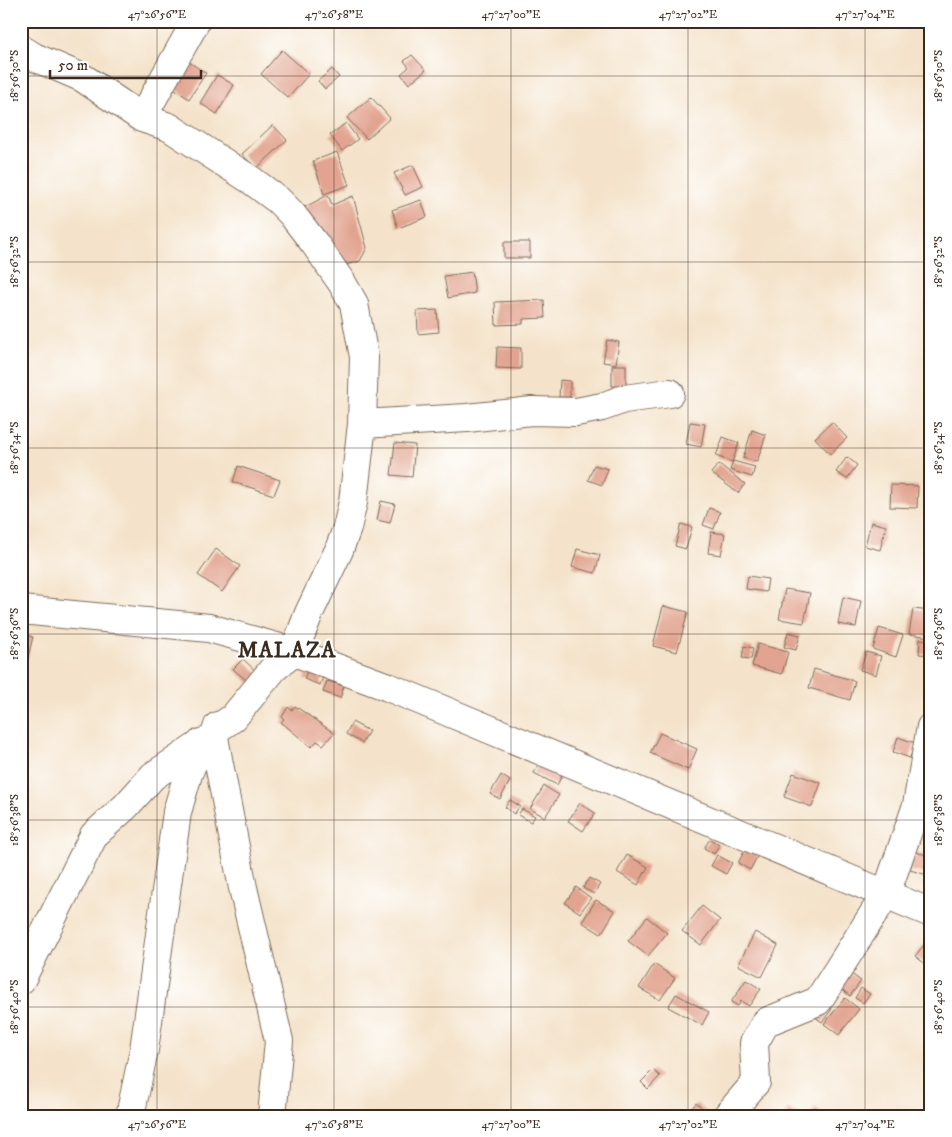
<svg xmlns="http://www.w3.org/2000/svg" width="952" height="1137" viewBox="0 0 952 1137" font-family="'IM FELL DW Pica',serif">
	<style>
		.building { fill: #e2a490 }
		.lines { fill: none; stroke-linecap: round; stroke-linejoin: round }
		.minor-casing { stroke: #7c6b5a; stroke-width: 30 }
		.minor { stroke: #fff; stroke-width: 28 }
		.ticks { fill: none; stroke: #3b2a1e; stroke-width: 1; stroke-opacity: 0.45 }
		.labels { text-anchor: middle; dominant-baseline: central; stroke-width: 4; stroke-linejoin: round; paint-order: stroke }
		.district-label { font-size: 22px; font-weight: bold; letter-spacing: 1px; fill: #3b2a1e; stroke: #fff }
		.neatline { fill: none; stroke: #3b2a1e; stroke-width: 2 }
		.ticks-label { font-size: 12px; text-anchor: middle; fill: #3b2a1e }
	</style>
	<rect width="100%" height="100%" fill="#fff"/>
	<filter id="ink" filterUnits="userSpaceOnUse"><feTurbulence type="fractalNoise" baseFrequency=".02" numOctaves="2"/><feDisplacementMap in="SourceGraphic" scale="10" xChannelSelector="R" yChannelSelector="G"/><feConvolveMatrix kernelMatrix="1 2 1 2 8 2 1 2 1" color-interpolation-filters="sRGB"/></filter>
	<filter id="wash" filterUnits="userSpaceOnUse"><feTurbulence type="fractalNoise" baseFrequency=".0096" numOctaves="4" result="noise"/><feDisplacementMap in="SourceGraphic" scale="20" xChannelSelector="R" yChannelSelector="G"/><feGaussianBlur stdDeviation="1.12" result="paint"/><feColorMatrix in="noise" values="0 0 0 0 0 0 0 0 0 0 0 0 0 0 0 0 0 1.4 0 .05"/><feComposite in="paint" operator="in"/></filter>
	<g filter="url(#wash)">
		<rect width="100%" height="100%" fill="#f4e3ca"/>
		<g id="blocks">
			<path class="building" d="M 397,21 L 410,21 L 405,28 Z
				M 282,50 L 309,74 L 288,98 L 261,74 Z
				M 412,55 L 426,70 L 409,84 L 401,74 L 409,67 L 404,61 Z
				M 186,60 L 206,73 L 189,99 L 169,85 Z
				M 332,69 L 339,77 L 325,89 L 318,81 Z
				M 217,75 L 234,85 L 217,114 L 200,103 Z
				M 371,97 L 390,118 L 367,139 L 347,118 Z
				M 346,123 L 358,139 L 342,151 L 330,135 Z
				M 273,125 L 287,140 L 256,169 L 242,154 Z
				M 337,152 L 349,185 L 324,194 L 313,161 Z
				M 413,165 L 423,187 L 405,195 L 394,173 Z
				M 328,195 L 332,205 L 353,196 L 367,248 L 360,261 L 339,267 L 317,241 L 305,207 Z
				M 421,200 L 427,217 L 398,228 L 392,210 Z
				M 504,242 L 530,242 L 530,258 L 504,258 Z
				M 472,272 L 475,293 L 448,298 L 444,276 Z
				M 544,300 L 545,318 L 523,319 L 523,324 L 496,325 L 495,302 Z
				M 437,310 L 439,332 L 418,334 L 417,311 Z
				M 607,340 L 619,342 L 616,364 L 603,362 Z
				M 497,347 L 521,348 L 521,369 L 496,368 Z
				M 612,365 L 626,365 L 626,386 L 612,386 Z
				M 560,380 L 570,381 L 570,397 L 559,397 Z
				M 690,422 L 705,424 L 701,447 L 686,444 Z
				M 832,422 L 847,438 L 830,454 L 815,438 Z
				M 752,430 L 766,435 L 757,462 L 743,458 Z
				M 723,437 L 739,443 L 732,462 L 716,456 Z
				M 395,443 L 415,445 L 412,477 L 391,475 Z
				M 847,457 L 857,465 L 847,479 L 836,472 Z
				M 733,461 L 755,467 L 752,477 L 730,470 Z
				M 719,464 L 745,484 L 738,493 L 711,473 Z
				M 594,465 L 608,469 L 602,485 L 588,480 Z
				M 238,466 L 280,480 L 274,495 L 233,482 Z
				M 891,485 L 918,486 L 917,508 L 890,507 Z
				M 381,501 L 395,504 L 390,523 L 377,520 Z
				M 709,508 L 720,512 L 714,529 L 703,525 Z
				M 871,522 L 886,526 L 880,550 L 865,546 Z
				M 681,524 L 692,527 L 686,549 L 675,546 Z
				M 711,532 L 725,534 L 721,555 L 708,553 Z
				M 216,549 L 240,566 L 222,592 L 198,575 Z
				M 577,549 L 600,555 L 595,573 L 572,567 Z
				M 748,576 L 768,579 L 766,592 L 746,589 Z
				M 785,589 L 810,593 L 804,623 L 779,619 Z
				M 843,597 L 861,601 L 856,627 L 838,624 Z
				M 663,606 L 688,612 L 677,652 L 653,646 Z
				M 913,609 L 931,611 L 930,637 L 909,634 Z
				M 879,628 L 903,635 L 896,657 L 873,649 Z
				M 788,632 L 800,635 L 796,650 L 784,647 Z
				M 21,634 L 33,637 L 22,680 L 21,680 Z
				M 920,639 L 931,640 L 930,655 L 919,654 Z
				M 758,644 L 788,652 L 782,674 L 752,666 Z
				M 744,646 L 753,648 L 751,659 L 742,658 Z
				M 866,652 L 881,656 L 876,675 L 860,670 Z
				M 243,659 L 260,675 L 252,685 L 233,669 Z
				M 309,666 L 325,672 L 320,685 L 304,679 Z
				M 814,669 L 855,681 L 850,700 L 809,688 Z
				M 327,681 L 344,686 L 340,698 L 323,692 Z
				M 295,706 L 334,733 L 323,745 L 317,741 L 311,747 L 281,722 L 284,719 L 282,717 L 288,707 L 292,710 Z
				M 352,722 L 369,731 L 362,743 L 346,734 Z
				M 660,733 L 697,749 L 688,770 L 650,753 Z
				M 898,737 L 915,743 L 910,758 L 893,752 Z
				M 542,757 L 565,769 L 557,785 L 534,773 Z
				M 793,773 L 821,783 L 812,807 L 784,797 Z
				M 501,775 L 510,781 L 500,799 L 490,794 Z
				M 544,786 L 559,795 L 545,817 L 530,809 Z
				M 510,800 L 520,806 L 514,814 L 505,807 Z
				M 580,803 L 595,813 L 583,831 L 568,821 Z
				M 522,809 L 535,816 L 531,822 L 518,815 Z
				M 710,839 L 719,845 L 714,854 L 704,848 Z
				M 746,848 L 758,855 L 750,870 L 738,863 Z
				M 915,852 L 931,856 L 931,876 L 910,870 Z
				M 627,855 L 648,867 L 638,885 L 617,872 Z
				M 717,855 L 732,863 L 726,874 L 711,866 Z
				M 589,878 L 600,884 L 594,894 L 583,888 Z
				M 576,887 L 591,898 L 580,913 L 565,903 Z
				M 596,900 L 615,911 L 601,934 L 582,922 Z
				M 702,906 L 720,920 L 701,945 L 682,931 Z
				M 647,917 L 667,933 L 648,956 L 628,941 Z
				M 755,932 L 778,945 L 762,977 L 738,965 Z
				M 927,941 L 931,945 L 931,955 L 924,963 L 915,956 Z
				M 654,964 L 675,978 L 660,1000 L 639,988 Z
				M 850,973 L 861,981 L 850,996 L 839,987 Z
				M 746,980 L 761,989 L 749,1006 L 741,1001 L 738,1006 L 731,1002 Z
				M 861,988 L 870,994 L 863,1003 L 855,998 Z
				M 676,994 L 709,1012 L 702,1025 L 668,1007 Z
				M 845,998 L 859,1009 L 839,1035 L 824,1024 Z
				M 825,1004 L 832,1009 L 822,1022 L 815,1017 Z
				M 653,1070 L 660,1076 L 648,1089 L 641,1082 Z
				M 696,1103 L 710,1114 L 711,1116 L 689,1116 L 687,1115 Z
				M 815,1107 L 829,1116 L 809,1116 Z
				M 788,1108 L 803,1116 L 783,1116 Z
				M 410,1112 L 411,1116 L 394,1116 L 394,1115 Z"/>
		</g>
	</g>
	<g filter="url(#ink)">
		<use href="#blocks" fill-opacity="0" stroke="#7c6b5a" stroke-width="1"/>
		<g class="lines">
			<g class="minor-casing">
				<path id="minor" d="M 21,49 L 34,57 L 83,78 L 142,118 L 169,127 L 251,180 L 278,200 L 291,213 L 315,244 L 342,283 L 354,304 L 364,357 L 362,424 L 353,502 L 347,528 L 339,550 L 309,613 L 294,652 L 274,668 L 233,718 L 224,724 L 218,726 L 214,738 L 243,888 L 279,1041 L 272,1116
					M 142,118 L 196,21
					M 362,424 L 467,418 L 532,411 L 576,412 L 602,407 L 624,399 L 670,393
					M 21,610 L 209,628 L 294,652 L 388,687 L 931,913
					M 21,980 L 94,835 L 126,806 L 153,776 L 204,742
					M 130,1116 L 144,1050 L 177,812 L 188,774 L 201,743
					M 727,1116 L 756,1082 L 754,1043 L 766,1022 L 818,1001 L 886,894 L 917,805 L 931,727"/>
			</g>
			<use href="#minor" class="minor"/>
		</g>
	</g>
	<path class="ticks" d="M 157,21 L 157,1116M 334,21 L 334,1116M 511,21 L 511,1116M 688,21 L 688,1116M 865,21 L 865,1116M 21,76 L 931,76M 21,262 L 931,262M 21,448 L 931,448M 21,634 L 931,634M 21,820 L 931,820M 21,1007 L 931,1007"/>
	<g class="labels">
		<g class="district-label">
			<text x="287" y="650">MALAZA</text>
		</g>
	</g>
	<rect width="952" height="1137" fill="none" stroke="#fff" stroke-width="55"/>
	<path d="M50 70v8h151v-8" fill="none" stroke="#3b2a1e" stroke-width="2.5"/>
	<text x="58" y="70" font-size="15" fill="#3b2a1e" stroke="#ffffff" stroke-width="4" paint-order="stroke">50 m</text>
	<rect x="28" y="28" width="896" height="1082" class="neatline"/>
	<g class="ticks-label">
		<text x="157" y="18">47°26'56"E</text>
		<text x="334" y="18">47°26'58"E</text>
		<text x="511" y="18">47°27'00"E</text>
		<text x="688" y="18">47°27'02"E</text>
		<text x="865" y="18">47°27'04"E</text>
		<text transform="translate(14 76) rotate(-90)" y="4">18°56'30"S</text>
		<text transform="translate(938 76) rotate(-90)" y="4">18°56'30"S</text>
		<text transform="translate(14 262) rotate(-90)" y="4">18°56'32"S</text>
		<text transform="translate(938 262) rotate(-90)" y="4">18°56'32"S</text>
		<text transform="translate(14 448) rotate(-90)" y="4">18°56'34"S</text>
		<text transform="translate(938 448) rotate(-90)" y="4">18°56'34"S</text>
		<text transform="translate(14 634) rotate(-90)" y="4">18°56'36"S</text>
		<text transform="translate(938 634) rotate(-90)" y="4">18°56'36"S</text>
		<text transform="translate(14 820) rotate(-90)" y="4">18°56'38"S</text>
		<text transform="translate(938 820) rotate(-90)" y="4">18°56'38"S</text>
		<text transform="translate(14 1007) rotate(-90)" y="4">18°56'40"S</text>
		<text transform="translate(938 1007) rotate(-90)" y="4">18°56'40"S</text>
		<text x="157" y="1128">47°26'56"E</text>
		<text x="334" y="1128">47°26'58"E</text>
		<text x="511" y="1128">47°27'00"E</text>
		<text x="688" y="1128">47°27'02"E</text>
		<text x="865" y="1128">47°27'04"E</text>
	</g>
</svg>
